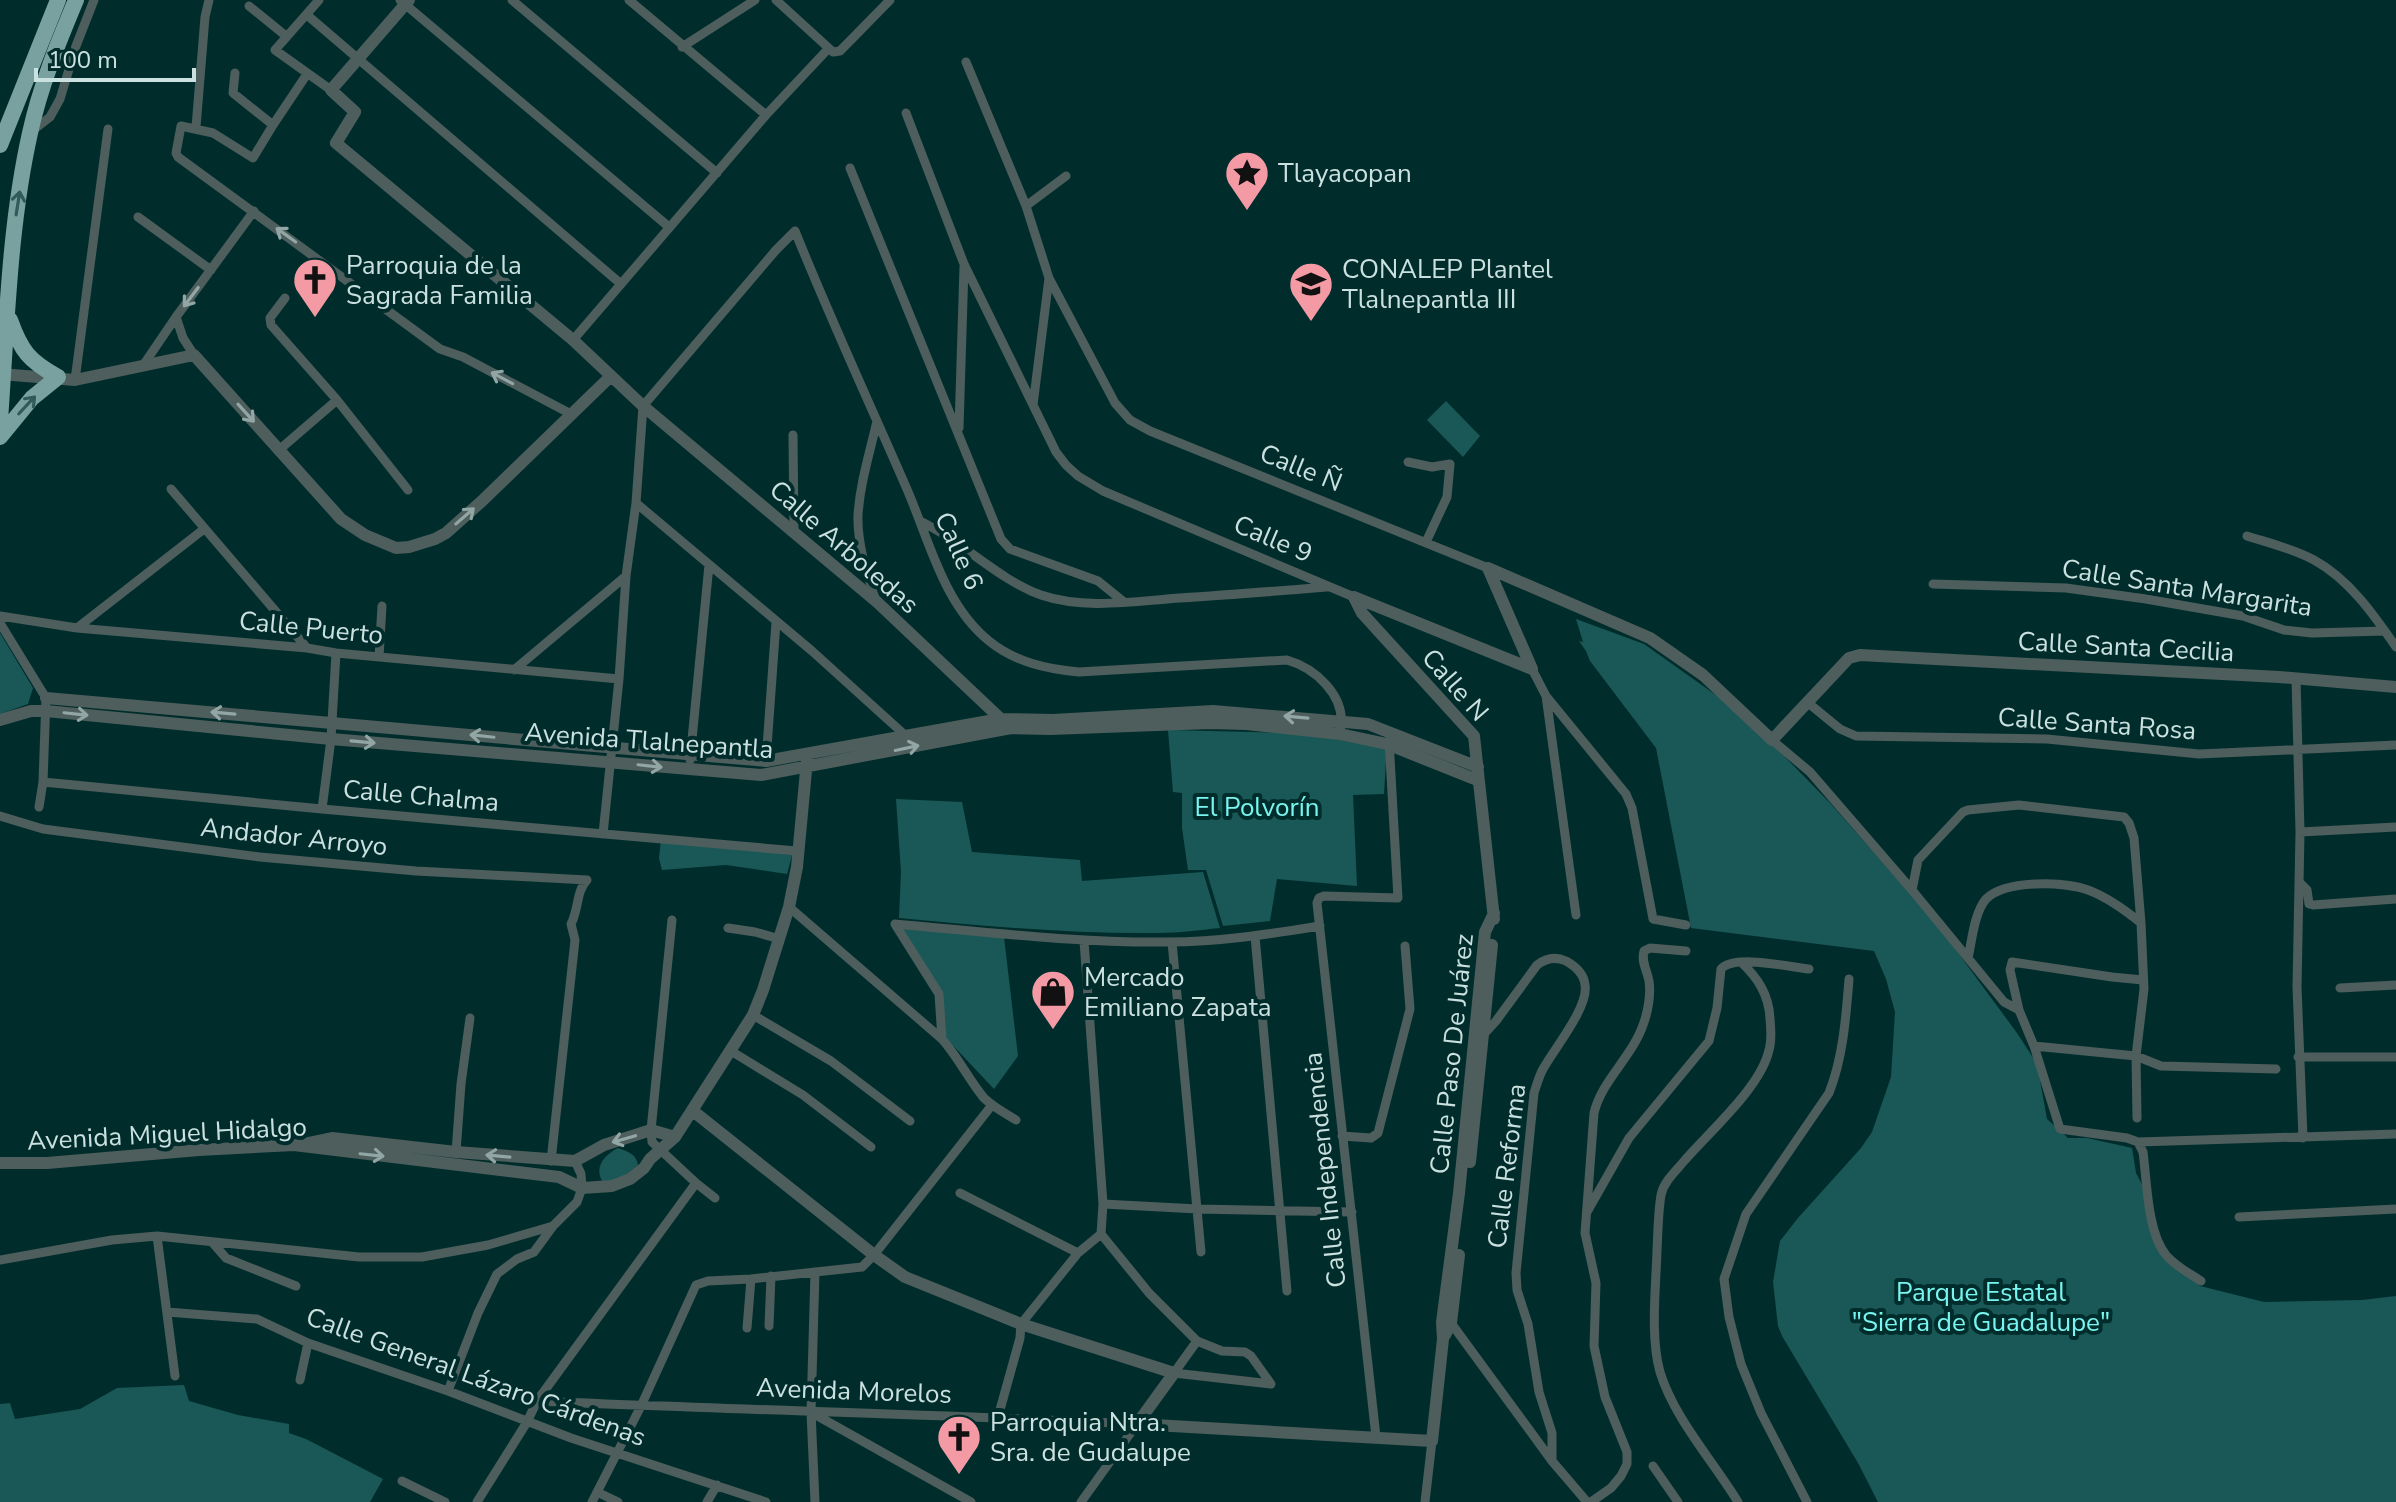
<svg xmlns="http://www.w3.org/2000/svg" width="2396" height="1502" viewBox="0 0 2396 1502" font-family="'Nunito Sans',sans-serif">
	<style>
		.green { fill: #195856 }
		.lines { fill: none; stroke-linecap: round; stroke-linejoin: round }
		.minor { stroke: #4d5e5d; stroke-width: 9 }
		.tertiary { stroke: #4d5e5d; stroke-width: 12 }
		.trunk { stroke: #78a19f; stroke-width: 16 }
		.oneway { stroke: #305b5a }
		.oneway2 { stroke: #92a6a5 }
		.labels { text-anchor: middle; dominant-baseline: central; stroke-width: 8; stroke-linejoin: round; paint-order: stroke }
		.poi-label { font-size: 26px; fill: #cbe1e0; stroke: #002d2c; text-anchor: start }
		.street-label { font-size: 26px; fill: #cbe1e0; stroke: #002d2c }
		.park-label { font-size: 26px; fill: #78f5f0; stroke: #002d2c }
	</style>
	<rect width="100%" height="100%" fill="#002d2c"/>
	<path class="green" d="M 1446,401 L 1480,436 L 1463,457 L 1427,420 Z
		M 1576,619 L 1644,644 L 1744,715 L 1830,803 L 1936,923 L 2017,1033 L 2037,1064 L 2047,1119 L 2068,1138 L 2087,1138 L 2132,1148 L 2136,1173 L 2146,1192 L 2156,1246 L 2200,1286 L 2264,1302 L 2362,1300 L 2396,1296 L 2396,1502 L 1878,1502 L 1858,1463 L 1782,1336 L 1778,1326 L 1773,1282 L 1780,1241 L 1798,1218 L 1861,1148 L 1872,1132 L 1891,1077 L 1895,1012 L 1886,979 L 1874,951 L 1691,928 L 1656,748 L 1590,661 L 1586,651 L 1579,641 L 1583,642 Z
		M 0,633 L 33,688 L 28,704 L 0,714 Z
		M 1168,730 L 1298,733 L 1387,744 L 1384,794 L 1353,795 L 1357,886 L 1277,879 L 1270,921 L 1223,926 L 1206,870 L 1188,870 L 1182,828 L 1182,793 L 1173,792 Z
		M 896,799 L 962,802 L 972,852 L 1080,860 L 1082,881 L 1203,872 L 1220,928 C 1199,930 1179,933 1158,933 C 1072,934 985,926 899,918 L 901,872 Z
		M 661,839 L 792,855 L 787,874 L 726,865 L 662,870 L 659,858 Z
		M 902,927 L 1004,937 L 1018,1056 L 994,1089 L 946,1038 L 941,992 Z
		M 618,1148 C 629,1152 636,1154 638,1165 L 617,1182 L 602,1181 C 594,1166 605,1155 618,1148 Z
		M 184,1385 L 189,1401 L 238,1415 L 289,1424 L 289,1433 L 306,1439 L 383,1479 L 370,1502 L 0,1502 L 0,1404 L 10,1403 L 15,1419 L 80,1409 L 117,1388 Z"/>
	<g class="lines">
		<path class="minor" d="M 319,0 L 275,50 L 331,90
			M 400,0 L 669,227
			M 512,0 L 717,173
			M 629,0 L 766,115
			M 776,0 L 833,52 L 840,51 L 890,0
			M 249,6 L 286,36
			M 307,15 L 621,284
			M 682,47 L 755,0
			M 966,62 L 1026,206 L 1049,278 L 1115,403 L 1130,420 L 1150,431 L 1488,568
			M 235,73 L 233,93 L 273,125
			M 307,74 L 273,125 L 253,158 L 213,133 L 181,126 L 176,153 L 178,157 L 440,349 L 463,357 L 571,414
			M 906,113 L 964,264 L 1056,452 L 1066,465 L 1078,476 L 1103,491 L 1354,597
			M 196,127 L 205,17 L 209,0
			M 32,131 L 50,117 L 60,99 L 76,46 L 94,0
			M 850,168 L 1001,539 L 1010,549 L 1098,581 L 1124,602
			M 1026,206 L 1066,176
			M 138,217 L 211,270
			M 285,298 L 270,318 L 271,325 L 337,400 L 408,490
			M 176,317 L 183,338 L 194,355
			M 573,340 L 766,115 L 828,49
			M 144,364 L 176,317 L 254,211
			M 75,380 L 108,129
			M 1033,405 L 1049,278
			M 959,428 L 964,267
			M 793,435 L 794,531
			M 279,450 L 337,400
			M 1408,462 L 1432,467 L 1450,464 L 1447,497 L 1426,542
			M 171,489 L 307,648
			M 636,503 L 812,651 L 906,736
			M 922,522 C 963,542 999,580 1041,595 C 1085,610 1136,601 1180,598 C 1229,595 1278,591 1326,587
			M 2247,536 C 2269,543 2294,549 2314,560 C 2349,579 2374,615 2396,647
			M 1933,584 L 2066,588 L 2146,599 L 2243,616 L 2284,630 L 2312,633 L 2385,631
			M 876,601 C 867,574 857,544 858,515 C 860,483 870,452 877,421
			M 0,616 L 77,628 L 307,648 L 336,653 L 619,679
			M 0,623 L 46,698 L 43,782 L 39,807
			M 77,628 L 204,529
			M 379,657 L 382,606
			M 1532,669 L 1546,696 L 1576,915
			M 514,670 L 626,576
			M 2296,678 L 2300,832 L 2297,987 L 2303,1138
			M 1546,696 L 1626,794 L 1632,808 L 1653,919 L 1686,925
			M 1807,702 L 1840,729 L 1856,736 L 2047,739 L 2199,754 L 2396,745
			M 1772,740 L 1810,772 L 1912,890 L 2004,1002 L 2019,1010
			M 690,760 L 709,565
			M 766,761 L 776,622
			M 43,782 L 322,809 L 797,851
			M 322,809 L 331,739 L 336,653
			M 0,816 L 43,829 L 260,857 L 416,871 L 587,880
			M 2300,832 L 2396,827
			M 603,834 L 619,679 L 626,576 L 636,503 L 643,406 L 776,250 L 795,231 C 830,318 869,402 906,487 C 929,539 943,604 989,641 C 1015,662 1046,669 1079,672 L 1287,660 C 1315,668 1345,695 1341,727
			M 2299,882 L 2307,890 L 2309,904 L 2313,905 L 2396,899
			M 1912,890 L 1918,860 L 1963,812 L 1968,810 L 2019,805 L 2124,817 L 2129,823 L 2134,838 L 2141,923 L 2144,989 L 2136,1056 L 2137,1118
			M 789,907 L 942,1039 C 958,1057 969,1080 984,1098 C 993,1107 1005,1113 1016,1120
			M 672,920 L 651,1130 L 652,1142 L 696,1183 L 715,1198
			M 895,924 C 986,932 1077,943 1168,942 C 1219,942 1270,934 1320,926
			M 895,924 L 939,994 L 942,1039
			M 728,928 L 755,932 L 780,939
			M 1255,936 L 1287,1291
			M 1172,942 L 1201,1252
			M 1968,958 C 1972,941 1974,913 1986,899 C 2005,880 2064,881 2088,890 C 2107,897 2125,910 2141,923
			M 2143,980 L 2112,977 L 2012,962 L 2010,970 L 2019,1010 L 2034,1046 L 2060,1129 L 2127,1138 L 2138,1142 L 2396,1134
			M 2340,988 L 2396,985
			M 753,1015 L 831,1061 L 910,1121
			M 1485,1033 L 1496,1021 L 1537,965 C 1546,958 1555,956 1566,961 C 1575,966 1584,974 1585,985 C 1589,1007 1554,1049 1543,1069 C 1539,1076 1537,1084 1534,1093 L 1516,1273 L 1517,1290 L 1528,1324 L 1539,1392 L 1552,1433 L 1552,1461
			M 2034,1046 L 2136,1056 L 2161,1066 L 2276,1069
			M 731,1051 L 803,1095 L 871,1147
			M 2298,1057 L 2396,1057
			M 1342,1136 L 1371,1138 L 1378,1133 L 1410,1009 L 1405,946
			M 2138,1142 L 2143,1152 C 2147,1181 2147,1232 2166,1255 C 2175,1266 2189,1273 2201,1281
			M 456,1152 L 461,1084 L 470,1018
			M 551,1161 L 575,940 L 571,924 C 579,909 576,891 587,880
			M 960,1193 L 1078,1253
			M 1103,1204 L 1198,1209 L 1352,1212
			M 1587,1212 L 1629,1138 L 1709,1041 L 1717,1008 L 1721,969 C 1734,954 1789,967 1809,969
			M 2239,1217 L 2396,1209
			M 1101,1234 L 1149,1293 L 1197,1341 L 1222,1351 L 1245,1352 L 1251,1356 L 1271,1384
			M 157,1236 L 175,1376
			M 212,1242 L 226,1258 L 296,1286
			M 0,1260 L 112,1240 L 157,1236 L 359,1257 L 422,1257 L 488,1245 L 553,1226 L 577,1202 L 582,1188 L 581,1174 L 575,1161
			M 167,1312 L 257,1319 L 308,1343 L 448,1391 L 571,1438 L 766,1502
			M 1447,1323 L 1451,1323 L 1552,1461 L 1587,1502
			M 769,1326 L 771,1276
			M 747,1328 L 751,1279
			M 1197,1341 L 1174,1373 L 1271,1384
			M 300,1380 L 308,1343
			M 448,1391 L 478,1313 L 497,1274 L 517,1259 L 534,1252 L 553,1226
			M 537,1401 C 737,1410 937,1414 1137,1424
			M 814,1414 L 971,1502
			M 998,1417 L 1020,1338 L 1021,1324 L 1078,1253 L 1101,1234 L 1103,1204 L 1084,941
			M 1376,1437 L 1317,903 L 1319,898 L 1324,896 L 1398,898 L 1389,740
			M 1653,1466 L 1678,1502
			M 402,1481 L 445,1502
			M 597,1492 L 618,1502
			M 477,1502 L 527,1422 L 537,1401 L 696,1183
			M 592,1502 L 641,1406 L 696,1285 L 708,1281 L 751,1279 L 862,1267 L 874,1255 L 992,1105
			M 707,1502 L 717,1485
			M 815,1502 L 811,1412 L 815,1272
			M 1081,1502 L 1137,1424
			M 1425,1502 L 1432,1441
			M 1591,1502 L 1611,1488 L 1621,1476 L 1627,1464 L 1627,1452 L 1605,1397 L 1594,1346 L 1596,1283 L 1585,1233 L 1594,1113 C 1602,1080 1632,1057 1643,1025 C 1648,1012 1651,994 1649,981 C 1647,970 1641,962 1644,951 L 1650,948 L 1686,951
			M 1738,1502 C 1713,1461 1674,1418 1660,1372 C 1650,1337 1656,1286 1657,1250 C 1658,1232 1658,1213 1661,1195 C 1664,1181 1676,1171 1685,1160 C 1710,1131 1761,1087 1769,1050 C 1772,1040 1771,1029 1770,1019 C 1769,995 1758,978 1741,962
			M 1807,1502 L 1761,1413 L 1741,1364 L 1729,1317 L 1724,1279 L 1746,1214 L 1829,1093 C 1843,1058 1846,1017 1849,979"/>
		<path class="tertiary" d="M 409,0 L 331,90 L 355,112 L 336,143 L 573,340 L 643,406 L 877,602 L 1004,722
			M 0,374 L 75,380 L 194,355 L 341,519 L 365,535 L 396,548 L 409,547 L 435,539 L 446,533 L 482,501 L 611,376
			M 1488,568 L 1650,638 L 1703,675 L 1772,740 L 1849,658 L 1860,655 L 2279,677 L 2396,687
			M 1488,568 L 1532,669
			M 1354,597 L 1362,613 L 1474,736 L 1494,919
			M 1354,597 L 1532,669
			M 46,698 L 766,761 L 1000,719 L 1053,720 L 1213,711 L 1368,724 L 1478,767
			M 0,720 L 31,711 L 46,711 L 331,739 L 761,775 L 1011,728 L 1050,729 L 1210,723 L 1246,724 L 1340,734 L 1387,744 L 1477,780
			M 693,1111 L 874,1255 L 905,1277 L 1021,1324 L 1174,1373 L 1137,1424
			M 308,1143 L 332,1138 L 456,1152 L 575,1161 L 604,1145 L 651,1130 L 675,1137
			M 1470,1162 L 1492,945
			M 0,1163 L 47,1163 L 199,1150 L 294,1145 L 559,1177 L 582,1188 L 612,1186 L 630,1179 L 644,1168 L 650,1159 L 675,1137 L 753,1015 L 763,990 L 789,907 L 797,867 L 807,760
			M 1445,1335 L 1451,1323 L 1459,1255
			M 1137,1424 L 1432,1441 L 1443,1339 L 1442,1322 L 1459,1193 L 1485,932 L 1494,913"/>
		<path class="trunk" d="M 0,145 L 58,0
			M 0,420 C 7,324 9,227 30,133 C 40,87 58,43 76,0
			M 0,437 L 32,398 L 58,377 C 29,361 21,351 10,320"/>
	</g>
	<defs><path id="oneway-shaft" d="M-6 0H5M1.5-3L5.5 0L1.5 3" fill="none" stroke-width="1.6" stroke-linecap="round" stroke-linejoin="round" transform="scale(2)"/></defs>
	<g class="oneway">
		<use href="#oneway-shaft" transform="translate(18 203) rotate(-81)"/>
		<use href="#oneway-shaft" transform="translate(27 405) rotate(-47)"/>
	</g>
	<g class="oneway2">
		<use href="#oneway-shaft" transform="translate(286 235) rotate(-144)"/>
		<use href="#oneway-shaft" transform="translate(191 297) rotate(127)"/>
		<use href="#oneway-shaft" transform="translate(502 378) rotate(-152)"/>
		<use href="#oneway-shaft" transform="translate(246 413) rotate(48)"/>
		<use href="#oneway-shaft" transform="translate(465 516) rotate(-41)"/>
		<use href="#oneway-shaft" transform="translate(223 713) rotate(-175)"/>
		<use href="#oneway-shaft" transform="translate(76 714) rotate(6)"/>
		<use href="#oneway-shaft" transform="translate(1296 717) rotate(-175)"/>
		<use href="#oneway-shaft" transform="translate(482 736) rotate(-174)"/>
		<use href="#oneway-shaft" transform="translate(363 742) rotate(5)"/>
		<use href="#oneway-shaft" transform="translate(907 748) rotate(-12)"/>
		<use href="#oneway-shaft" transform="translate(650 766) rotate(6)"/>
		<use href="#oneway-shaft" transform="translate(624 1139) rotate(164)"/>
		<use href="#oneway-shaft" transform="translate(372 1155) rotate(6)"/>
		<use href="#oneway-shaft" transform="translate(498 1156) rotate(-175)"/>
	</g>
	<defs>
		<g id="sight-pin" transform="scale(2.3)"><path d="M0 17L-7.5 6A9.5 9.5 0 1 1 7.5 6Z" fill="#f49aa5" stroke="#002d2c"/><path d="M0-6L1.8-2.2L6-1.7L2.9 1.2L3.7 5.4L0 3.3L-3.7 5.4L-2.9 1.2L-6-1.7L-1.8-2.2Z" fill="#111"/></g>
		<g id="church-pin" transform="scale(2.3)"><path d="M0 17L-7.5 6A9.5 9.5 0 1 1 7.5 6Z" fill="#f49aa5" stroke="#002d2c"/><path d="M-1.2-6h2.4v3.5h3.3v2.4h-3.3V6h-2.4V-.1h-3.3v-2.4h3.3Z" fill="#111"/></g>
		<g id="university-pin" transform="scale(2.3)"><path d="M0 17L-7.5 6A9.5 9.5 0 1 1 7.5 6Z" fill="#f49aa5" stroke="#002d2c"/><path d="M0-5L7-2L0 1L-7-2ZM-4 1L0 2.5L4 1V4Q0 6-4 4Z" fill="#111"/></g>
		<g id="shop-pin" transform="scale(2.3)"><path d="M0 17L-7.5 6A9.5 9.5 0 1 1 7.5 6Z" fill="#f49aa5" stroke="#002d2c"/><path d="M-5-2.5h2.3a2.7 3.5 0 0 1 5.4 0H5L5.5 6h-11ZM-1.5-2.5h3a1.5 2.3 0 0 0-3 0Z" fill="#111"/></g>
	</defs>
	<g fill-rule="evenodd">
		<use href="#sight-pin" x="1247" y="173"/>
		<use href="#church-pin" x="315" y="280"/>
		<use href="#university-pin" x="1311" y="284"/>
		<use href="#shop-pin" x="1053" y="992"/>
		<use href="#church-pin" x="959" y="1437"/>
	</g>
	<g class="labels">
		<g class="poi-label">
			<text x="1278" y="173">Tlayacopan</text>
			<text x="346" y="265">Parroquia de la<tspan x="346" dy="30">Sagrada Familia</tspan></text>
			<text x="1342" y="269">CONALEP Plantel<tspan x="1342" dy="30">Tlalnepantla III</tspan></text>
			<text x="1084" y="977">Mercado<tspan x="1084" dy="30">Emiliano Zapata</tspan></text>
			<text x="990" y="1422">Parroquia Ntra.<tspan x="990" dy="30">Sra. de Gudalupe</tspan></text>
		</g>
		<g class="street-label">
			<text transform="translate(1301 468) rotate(22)">Calle Ñ</text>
			<text transform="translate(1273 539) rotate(23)">Calle 9</text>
			<text transform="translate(844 547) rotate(41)">Calle Arboledas</text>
			<text transform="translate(959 551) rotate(66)">Calle 6</text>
			<text transform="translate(2187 588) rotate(9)">Calle Santa Margarita</text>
			<text transform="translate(311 628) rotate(6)">Calle Puerto</text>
			<text transform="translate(2126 647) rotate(3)">Calle Santa Cecilia</text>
			<text transform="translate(1455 685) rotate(49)">Calle N</text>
			<text transform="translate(2097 724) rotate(4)">Calle Santa Rosa</text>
			<text transform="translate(649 741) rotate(4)">Avenida Tlalnepantla</text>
			<text transform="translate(421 796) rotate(5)">Calle Chalma</text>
			<text transform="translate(294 837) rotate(6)">Andador Arroyo</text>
			<text transform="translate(1452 1054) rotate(-84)">Calle Paso De Juárez</text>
			<text transform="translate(167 1134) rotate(-3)">Avenida Miguel Hidalgo</text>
			<text transform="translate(1507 1166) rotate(-83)">Calle Reforma</text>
			<text transform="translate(1325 1170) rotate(-96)">Calle Independencia</text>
			<text transform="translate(476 1377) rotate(20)">Calle General Lázaro Cárdenas</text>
			<text transform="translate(854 1391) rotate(2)">Avenida Morelos</text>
		</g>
		<g class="park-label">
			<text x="1257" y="807">El Polvorín</text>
			<text x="1981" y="1292">Parque Estatal<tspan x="1981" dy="30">"Sierra de Guadalupe"</tspan></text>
		</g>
	</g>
	<path d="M36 68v12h158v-12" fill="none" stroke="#cbe1e0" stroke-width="4"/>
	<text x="48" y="68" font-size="24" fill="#cbe1e0" stroke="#002d2c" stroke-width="6" paint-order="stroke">100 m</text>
</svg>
